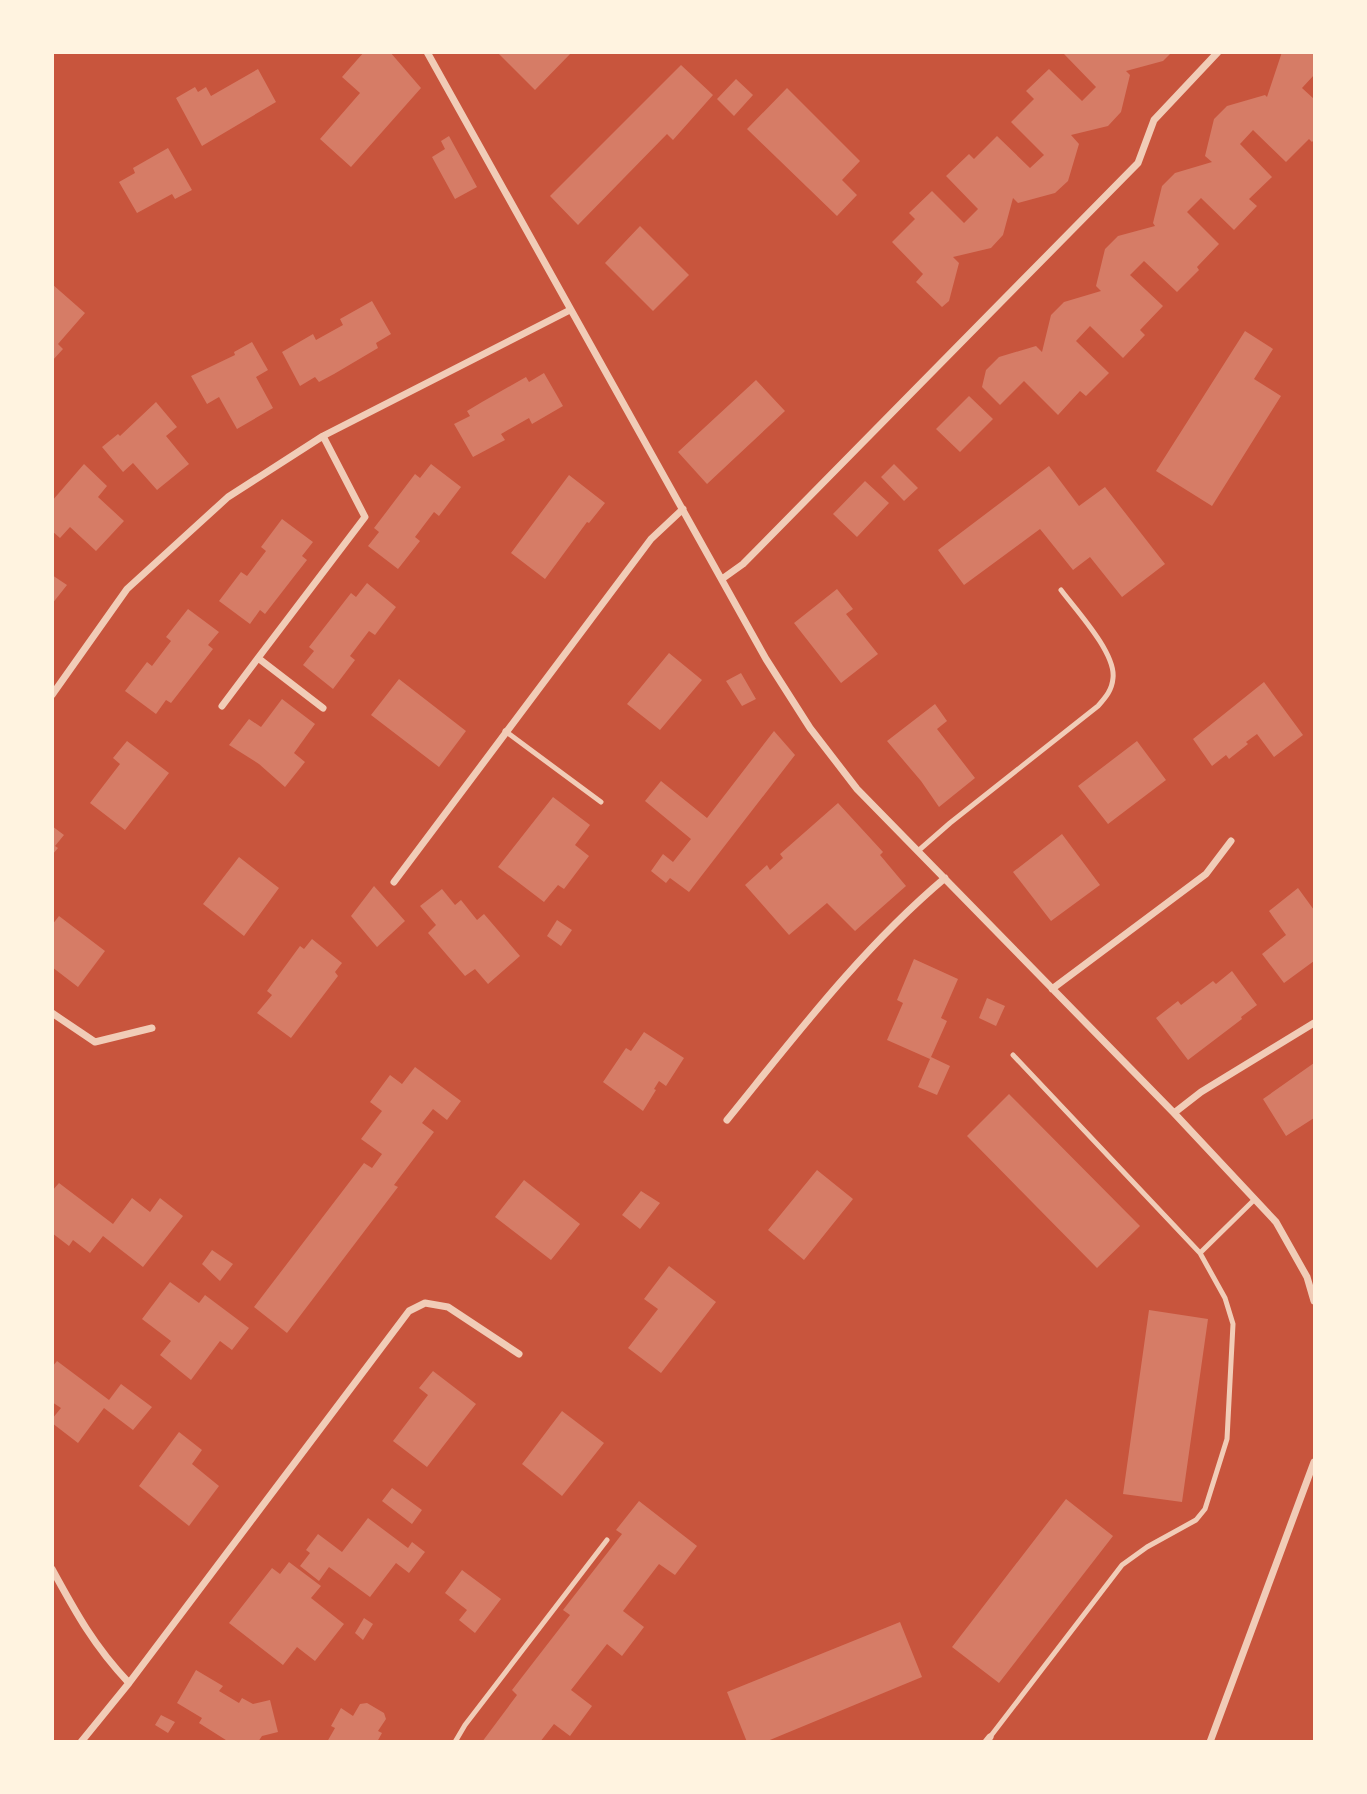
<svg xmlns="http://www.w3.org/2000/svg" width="1367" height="1794" font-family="Arial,sans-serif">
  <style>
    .building { fill: #d67c66 }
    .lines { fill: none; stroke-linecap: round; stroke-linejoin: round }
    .service { stroke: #f1ccb7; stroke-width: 5 }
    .minor { stroke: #f1ccb7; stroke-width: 7 }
  </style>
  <rect width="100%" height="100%" fill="#c8553d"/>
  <path class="building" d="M364,52H390L421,88L351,167L320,139L360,93L342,77Z
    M497,52H572L535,90Z
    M1065,52H1172L1163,61L1126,71L1130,75L1121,112L1108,126L1071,135L1079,144L1068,181L1055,193L1018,203L1013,198L1003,235L991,248L953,257L959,263L949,301L942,307L916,282L923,274L892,242L915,219L909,213L932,191L964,223L978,209L946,176L969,154L974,159L997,136L1030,168L1044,155L1011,122L1034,99L1026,91L1049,69L1082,101L1096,87L1064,54Z
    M1282,52H1314V75L1302,88L1314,99V140L1312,142L1309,139L1286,162L1253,130L1240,144L1272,177L1249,199L1257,206L1234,230L1201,198L1187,212L1219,244L1197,267L1199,270L1177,292L1144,261L1130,275L1163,306L1140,330L1145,335L1123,358L1090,326L1076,341L1109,373L1086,396L1080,391L1058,415L1024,381L1000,405L982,387L986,370L999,357L1036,346L1042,352L1051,315L1064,302L1101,291L1096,286L1105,249L1118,236L1155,226L1153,223L1162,186L1175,173L1212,162L1205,156L1214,119L1227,106L1265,95L1267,97Z
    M681,65L713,95L673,140L667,134L578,225L550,196Z
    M258,69L276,102L202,146L176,98L195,87L198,92L206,87L211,96Z
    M736,79L753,95L734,116L717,99Z
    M787,88L860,161L842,180L857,195L837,216L747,129Z
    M449,136L477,187L455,199L432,157L445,149L441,141Z
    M168,148L192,190L175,199L172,194L137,213L119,182L135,173L133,168Z
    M640,226L689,275L653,311L605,263Z
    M52,284L85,313L58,344L63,349L52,361Z
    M372,301L391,334L376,343L378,348L334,374L319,382L315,377L300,386L282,352L313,334L316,340L343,325L340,319Z
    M1245,331L1273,349L1254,379L1281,396L1212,506L1156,471Z
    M252,342L268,370L256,377L273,408L237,429L219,397L207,404L191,376L235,355L234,352Z
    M544,373L563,406L532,424L529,418L501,434L505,440L473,457L454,424L470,416L467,411L482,402L526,377L529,382Z
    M756,380L785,411L707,484L678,452Z
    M969,396L993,419L960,452L936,429Z
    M156,402L177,427L166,436L189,464L157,490L133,463L123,472L102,447L118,434L120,436Z
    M84,464L107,486L98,497L124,521L96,551L70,527L60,538L52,531V501Z
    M431,464L461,487L439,516L434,512L415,537L420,541L398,569L368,546L379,532L374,528L384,515L415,474L420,478Z
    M894,464L918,488L904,501L881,477Z
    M1049,466L1079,506L1105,487L1165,564L1122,597L1090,557L1073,570L1040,529L964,585L938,550Z
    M569,475L605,503L589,523L587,522L545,579L511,553Z
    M865,481L889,503L857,537L833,514Z
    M282,519L313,542L302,556L307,560L296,574L265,614L260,610L250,624L219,601L241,572L247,576L266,551L261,547Z
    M52,575L67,585L52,604Z
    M367,583L396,607L375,635L369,631L350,656L355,660L333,689L303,665L314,651L309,647L351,593L356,597Z
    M837,589L853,609L846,614L878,654L841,683L794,623Z
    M188,609L219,632L208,645L213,649L171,703L166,700L156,714L125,691L147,662L152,666L171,641L166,637Z
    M669,653L702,680L660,730L627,704Z
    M741,673L756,699L742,706L726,681Z
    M399,679L466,731L439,767L371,715Z
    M1264,682L1303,735L1274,757L1257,734L1246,742L1248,744L1229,759L1226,755L1212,766L1193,739Z
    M282,699L315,724L294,753L305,762L285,787L259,764L229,745L249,719L261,727Z
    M935,704L947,721L937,729L975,778L939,807L921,781L887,741Z
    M774,731L795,755L689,892L670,878L666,883L651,871L663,854L673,862L691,839L645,801L661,781L707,818Z
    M127,741L169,773L125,830L90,803L120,764L113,758Z
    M1137,741L1166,780L1108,824L1078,786Z
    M553,797L590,825L575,845L589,856L564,889L558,885L544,902L498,867Z
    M838,803L883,852L880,855L906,886L855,931L827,903L789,935L745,885L767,865L770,870L783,858L780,854Z
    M52,826L64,835L55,846L58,848L52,855Z
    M1062,834L1100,885L1051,921L1013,872Z
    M239,857L279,888L244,936L203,904Z
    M374,886L405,921L377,947L351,916Z
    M1298,888L1314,910V961L1284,983L1262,954L1286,935L1269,911Z
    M442,889L455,905L461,900L477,920L484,914L520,956L488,984L475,969L465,976L428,933L436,925L420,906Z
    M59,916L105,951L78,987L52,967V925Z
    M557,920L572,930L561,946L547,936Z
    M312,939L342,963L335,972L338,976L291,1038L257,1013L272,995L267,991L300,946L304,949Z
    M914,959L958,979L941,1018L947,1021L931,1057L950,1066L937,1095L918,1087L930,1059L887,1040L903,1003L897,1000Z
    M1232,971L1257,1005L1241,1017L1242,1019L1188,1060L1156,1018L1178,1001L1181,1005L1213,981L1216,984Z
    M987,998L1005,1006L996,1026L979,1018Z
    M644,1032L684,1058L666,1086L659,1081L654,1089L656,1090L643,1111L603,1082L626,1048L631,1051Z
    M1314,1063V1118L1286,1136L1263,1099Z
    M415,1067L461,1101L447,1120L433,1109L422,1123L434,1132L394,1185L398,1187L287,1333L254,1307L364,1163L372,1168L382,1154L361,1139L382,1111L370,1102L390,1075L402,1084Z
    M1009,1094L1140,1226L1097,1268L967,1136Z
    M817,1170L853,1199L804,1260L768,1230Z
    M524,1180L580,1224L551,1260L495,1217Z
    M59,1183L113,1224L132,1198L150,1212L160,1198L183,1216L143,1267L103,1236L90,1253L73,1240L69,1246L52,1233V1191Z
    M641,1191L660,1203L640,1229L622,1215Z
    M212,1250L233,1264L220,1281L202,1264Z
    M669,1266L716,1302L661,1373L628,1348L658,1309L644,1299Z
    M170,1282L199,1303L205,1295L249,1328L232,1350L220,1341L191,1380L160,1355L171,1341L142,1319Z
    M1149,1310L1208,1319L1182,1502L1123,1494Z
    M57,1361L109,1400L121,1384L152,1407L133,1430L104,1408L78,1443L52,1423V1419L61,1408L52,1402V1367Z
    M433,1371L476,1404L427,1467L393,1441L428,1395L419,1388Z
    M562,1411L604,1443L562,1496L522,1464Z
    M179,1432L202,1450L192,1464L219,1486L189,1526L139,1486Z
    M392,1488L422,1510L412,1524L382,1501Z
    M1066,1499L1113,1536L999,1683L952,1647Z
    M639,1501L697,1546L675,1575L659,1564L623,1611L644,1627L622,1656L607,1644L571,1690L592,1706L570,1736L554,1724L540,1742H482L517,1695L512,1690L570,1615L563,1610L622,1534L616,1530Z
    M368,1518L408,1548L412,1542L425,1552L409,1573L396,1563L370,1597L329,1567L319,1581L300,1566L310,1553L306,1550L318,1534L342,1552Z
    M289,1562L321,1586L311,1598L344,1624L315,1661L297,1647L283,1665L229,1623L272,1568L280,1574Z
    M462,1570L501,1599L475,1633L459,1620L467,1610L445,1593Z
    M364,1618L373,1624L363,1640L355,1633Z
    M900,1622L922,1677L765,1742H747L727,1692Z
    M196,1670L223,1686L219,1691L239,1703L242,1698L253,1704L270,1700L278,1732L262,1736L258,1742H229L199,1723L202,1718L177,1703Z
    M367,1703L384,1713L386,1719L378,1731L382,1733L377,1742H327L335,1728L331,1726L341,1708L353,1716L360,1704Z
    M161,1715L175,1722L168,1733L155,1725Z"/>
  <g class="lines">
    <path class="service" d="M505,731L601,802
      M918,851L950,823L1098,706C1106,697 1112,690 1113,678C1116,653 1076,610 1061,590
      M1013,1055L1200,1253L1255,1199
      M990,1737L1122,1565L1147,1547L1196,1520L1205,1509L1227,1439L1233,1324L1225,1298L1200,1253
      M455,1742L465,1725L607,1540"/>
    <path class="minor" d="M427,52L766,659L810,728L857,789L1174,1113L1276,1222L1307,1277L1314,1301
      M722,579L743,564L1138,163L1154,120L1218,52
      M52,695L127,589L228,497L323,436L570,310
      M222,706L258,658
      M323,708L258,658L365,517L323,436
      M394,882L651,539L683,509
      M1052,989L1206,874L1231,841
      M52,1013L95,1042L152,1028
      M1174,1113L1201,1092L1314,1023
      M727,1120C796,1035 861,949 945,878
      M52,1569C76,1613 94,1646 129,1683
      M81,1742L129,1683L409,1311L425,1303L448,1307L519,1354
      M986,1742L990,1737
      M1210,1742L1314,1462"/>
  </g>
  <rect width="1367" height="1794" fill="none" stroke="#fff3e0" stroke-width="108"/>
</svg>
